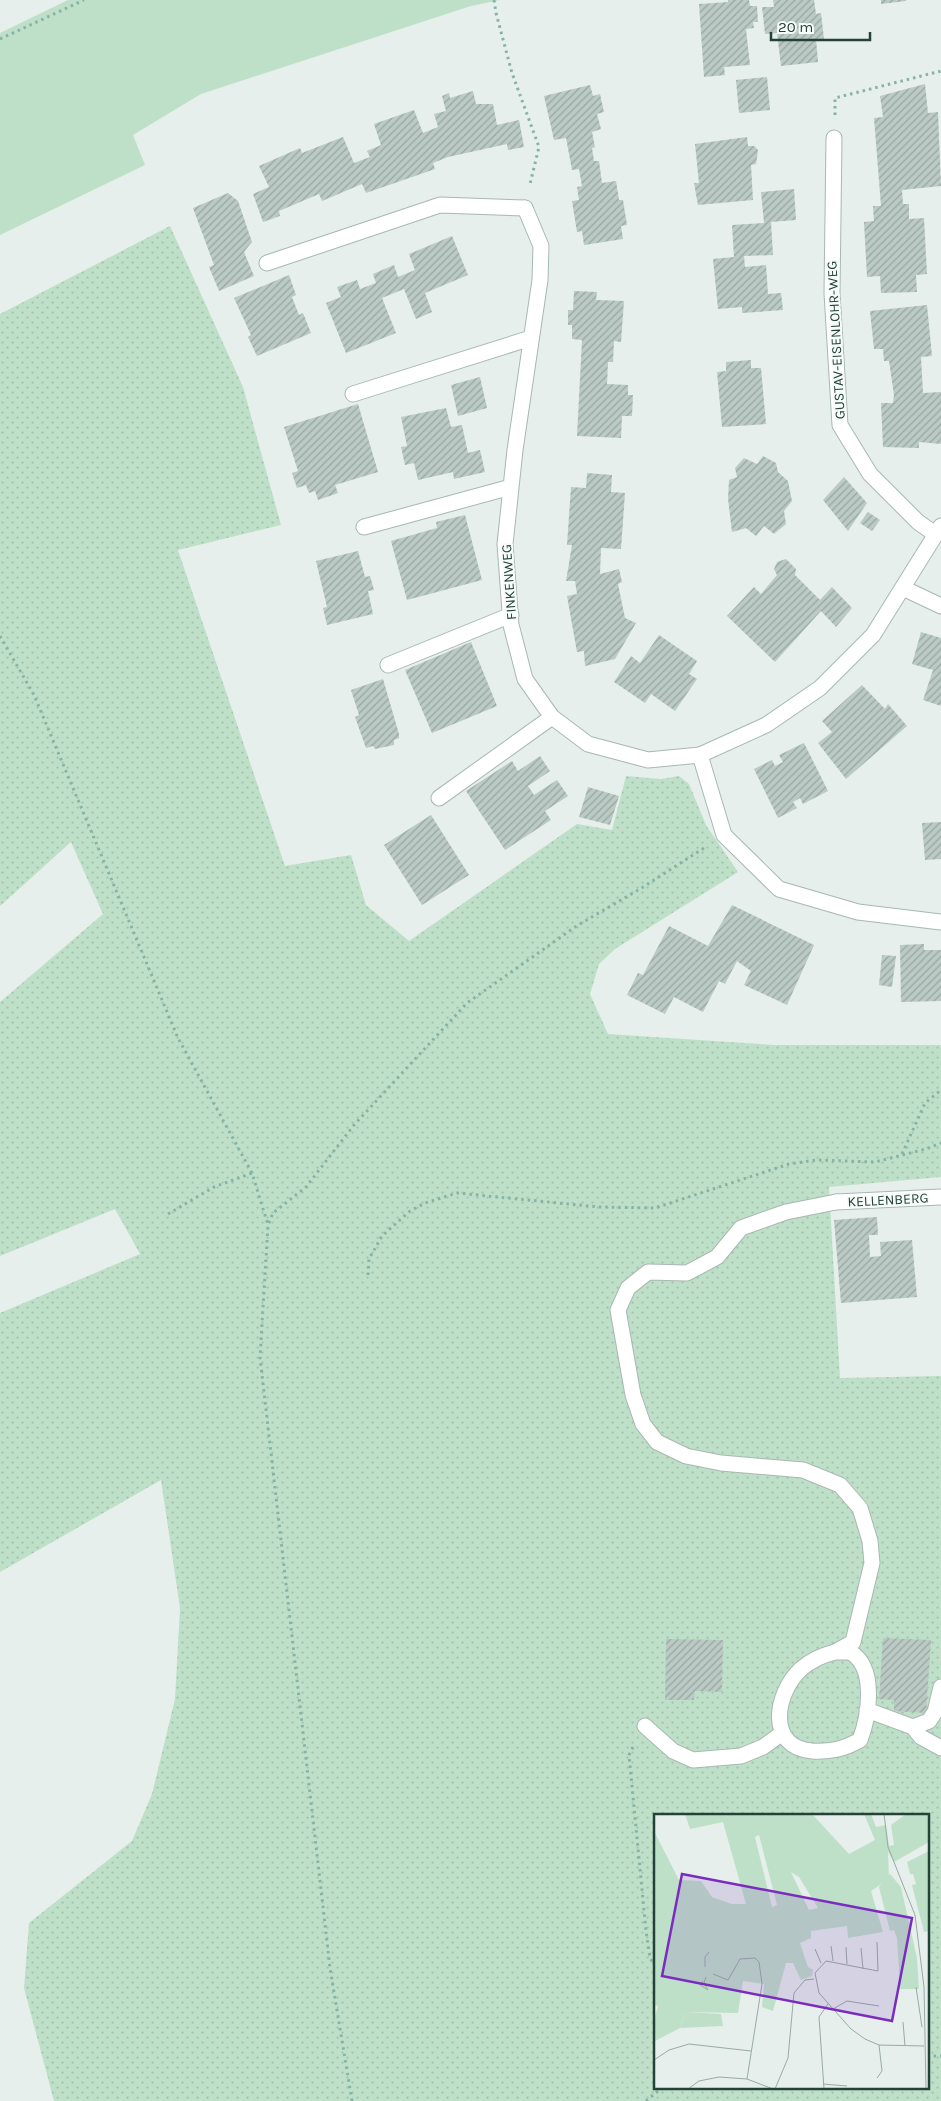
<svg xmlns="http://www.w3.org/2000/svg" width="941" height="2101" font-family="Karla,sans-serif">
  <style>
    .grass { fill: url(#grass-dots); fill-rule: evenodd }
    .garden { fill: #bfe0c8 }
    .building { fill: url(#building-hatch) }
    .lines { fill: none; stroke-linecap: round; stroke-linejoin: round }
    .lane-casing { stroke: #a8b8b2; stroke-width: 17 }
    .street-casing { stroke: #a8b8b2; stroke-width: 17 }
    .path { stroke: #86b3a5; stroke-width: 3; stroke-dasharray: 2.5 4; stroke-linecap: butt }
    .lane { stroke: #fff; stroke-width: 15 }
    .street { stroke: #fff; stroke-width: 15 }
    .labels { text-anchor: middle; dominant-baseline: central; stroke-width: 4; stroke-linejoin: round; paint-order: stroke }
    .street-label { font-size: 14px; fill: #24423a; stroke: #f7fbf9 }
    .inset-road { fill: none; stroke: #98aaa4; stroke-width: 1 }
    .view { fill: #7b2cbf; fill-opacity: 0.15; stroke: #7b2cbf; stroke-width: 2.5 }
    .inset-edge { fill: none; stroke: #24423a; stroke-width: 2.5 }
  </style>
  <defs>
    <pattern id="grass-dots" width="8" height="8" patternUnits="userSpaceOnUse" patternTransform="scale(1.25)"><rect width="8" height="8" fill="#bfe0c8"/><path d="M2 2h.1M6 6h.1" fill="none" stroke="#a4c1ad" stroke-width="1.8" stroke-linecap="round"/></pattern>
    <pattern id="building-hatch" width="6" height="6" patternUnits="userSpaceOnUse" patternTransform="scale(1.25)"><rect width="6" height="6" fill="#bbcac4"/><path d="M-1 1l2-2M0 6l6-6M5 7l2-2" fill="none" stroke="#98a6a0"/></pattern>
  </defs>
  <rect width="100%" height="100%" fill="#e6efeb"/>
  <path class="grass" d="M170,226L243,387L281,525L178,550L285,866L351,855L366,905L409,941L577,824L612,830L626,776L661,779L679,776L689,784L706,825L738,872L615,949L599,964L590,994L608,1034L774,1045H941V1177L829,1187L840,1378L941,1376V2101H54L24,1988L29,1923L132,1841L152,1794L175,1699L180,1608L161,1480L0,1572V1313L140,1254L115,1209L0,1256V1002L103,914L71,842L0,906V314ZM655,1815H927V2087H655Z"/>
  <path class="garden" d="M68,0H500L471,6L201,94L133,135L145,165L0,235V33Z"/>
  <path class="building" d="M728,0H749L750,6H757L758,22H753L754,28L746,29L750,65L724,67L725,75L704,77L699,4L728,2Z
    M773,0H814L816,14L821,13L824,39H816L818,62L781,66L777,33L765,34L762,7H774Z
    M881,0H906V1L881,4Z
    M767,77L770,110L739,113L736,80Z
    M925,84L928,113L938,112L941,186L902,190L903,204H909V219L924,218L927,274L916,275L917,292L881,293L880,276L867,277L864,222L874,221L873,206H881L874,118L883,117L880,96Z
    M590,85L593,96L600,94L604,112L597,114L601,129L592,132L595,147L592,148L594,161H599L602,183L616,181L619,200H623L627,225L621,226L623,239L584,245L582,231L577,232L572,201L579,200L577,187L582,186L579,169L572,170L566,138L554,140L544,96Z
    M473,91L476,104H493L497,125L519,120L524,147L508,150L507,144L448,157L433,163L435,169L366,193L362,184L322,201L319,194L279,211L280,216L263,222L253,194L269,187L259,166L300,148L302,153L343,137L354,163L370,157L367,151L381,145L374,124L414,110L423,133L438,127L434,114L446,111L442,96L449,93L450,98Z
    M747,137L748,146H754L758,150L756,164L751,165L753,200L698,205L694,183H699L695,144Z
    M794,189L796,220L771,222L773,255L744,256L745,267L766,265L768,294L781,293L783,310L742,313V307L718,309L713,259L734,257L732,225L764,223L761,192Z
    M228,193L238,201L252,242L244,252L254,276L219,291L209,267L214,265L193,208Z
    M452,236L468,275L425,293L432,312L416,319L404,289L382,298L396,333L346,353L326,303L341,297L337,287L357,280L360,289L376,283L373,274L394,265L398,277L415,270L409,254Z
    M289,275L296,295L292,297L299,315L303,313L311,333L257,356L248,337L251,335L234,298Z
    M574,291L597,292L596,300L624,301L621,342L614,341L613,362H608L607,384L628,385V395H633L632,416H622L621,438L577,436L582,340L572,339V325H568V310H573Z
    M927,305L932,356L921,357L923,393L941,392V444L919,442V448L883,447L881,403H893L894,395L889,361H884L883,349H874L870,311Z
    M751,360V368H761L766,424L722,427L717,372L726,371V362Z
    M480,377L487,408L458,416L451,385Z
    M358,404L378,472L335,485L338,493L318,500L315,491L309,493L306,485L297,488L292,473L298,471L284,427Z
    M446,408L451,427L462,425L468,453L480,450L485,472L454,479L453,472L418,480L414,463L405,465L401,447L407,446L401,417Z
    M763,456L776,463L778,472L788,481L792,501L784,511L786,524L774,534L764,526L756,536L746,528L732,532L728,499L729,480L737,477L735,468L744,458L757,464Z
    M587,473L612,475L611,492L625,493L621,549L601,548L600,574L619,569L622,582L618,584L625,618L636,623L615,659L585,666L584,651L577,652L567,596L577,594L575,581H566L572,545H567L571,487L586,488Z
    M844,477L867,503L848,531L823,500Z
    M868,512L880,520L872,531L860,523Z
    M465,515L482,580L407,600L391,541L437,528L436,522Z
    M358,551L365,577L370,576L374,590L368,591L373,614L327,625L323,608L327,607L316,561Z
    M786,559L796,569L795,575L820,600L832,587L852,608L836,627L821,611L775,662L727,616L754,587L761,594L777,575L774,569L777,562Z
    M921,632L941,638V706L923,700L933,670L912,664Z
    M659,635L697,661L689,674L697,679L675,711L651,694L645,703L614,682L631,656L640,663Z
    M471,642L497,706L432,733L405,670Z
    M383,679L399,734V738L394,740V745L375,749L373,746L366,748L355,717L359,715L351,690Z
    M862,685L885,709L888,704L907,726L846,779L818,743L832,732L822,721Z
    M804,743L828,791L803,804L800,798L793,802L797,808L778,818L754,769L772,760L775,766L783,762L779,755Z
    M540,756L550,771L528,786L534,795L557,780L568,796L545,811L551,820L505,850L466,791L512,761L518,771Z
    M588,787L619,796L610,825L579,817Z
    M431,815L469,875L422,905L384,845Z
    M941,822V859L925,860L922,823Z
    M732,905L814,945L787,1005L744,985L751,971L737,961L725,984L719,981L703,1012L674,997L665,1014L627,995L638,973L643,975L669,926L708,946Z
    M924,944V950H941V1001L901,1002L900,945Z
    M882,955L896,956L892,987L879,985Z
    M877,1217L878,1235H869L870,1257L881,1256L880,1242L912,1240L917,1297L841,1303L834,1220Z
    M883,1638L931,1640L926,1713L894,1711V1700L879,1699Z
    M666,1639L723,1640L722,1692L695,1691L694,1700H665Z"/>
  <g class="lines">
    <defs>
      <path id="lane" d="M525,208L541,246L540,280L515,450L505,544L511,625L525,679L552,717L588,744L648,760L700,755
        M353,394L531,338
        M364,527L511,487
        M388,665L511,615
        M439,798L552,717
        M835,1652L853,1642L872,1563L870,1541L860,1508L840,1485L803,1470L721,1463L686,1456L657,1442L643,1424L633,1395L618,1310L628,1288L648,1272L687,1273L717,1257L741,1228L786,1212L836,1202
        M835,1652H850C877,1667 869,1716 860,1740C844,1749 831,1752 812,1751C766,1747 775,1693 801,1669C811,1660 823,1655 835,1652Z
        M867,1710L913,1727L929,1721L935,1712L941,1687
        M645,1726L673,1751L693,1760L741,1756L763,1747L781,1734
        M913,1727L921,1737L941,1748"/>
      <path id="street" d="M834,138L832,293L840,425L870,474L918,522L935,534
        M267,263L440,205L525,208
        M941,526L873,635L820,688L766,725L700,755L724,835L779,889L858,912L941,922
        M903,588L941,606
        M836,1202L941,1197"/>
    </defs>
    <use href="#lane" class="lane-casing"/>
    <use href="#street" class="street-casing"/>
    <path class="path" d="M494,0L496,13L512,73L539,147L530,184
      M0,39L84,0
      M835,115V98L941,71
      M0,636L34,695L178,1038L252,1173L268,1225
      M902,1154L925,1103L941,1090
      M168,1214L214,1187L252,1173
      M368,1275L369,1259L382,1236L410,1211L425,1203L457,1193L599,1207L655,1208L789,1164L816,1160L875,1162L926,1149L941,1143
      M633,1747L629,1755L646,1931L650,1958L655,1966
      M927,2056H941
      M352,2101L330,1968L260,1357L268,1225L273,1213L306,1187L354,1125L467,1003L578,925L640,889L704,848
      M646,2101L663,2087"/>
    <use href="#lane" class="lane"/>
    <use href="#street" class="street"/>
  </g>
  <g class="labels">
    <g class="street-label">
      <text transform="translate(836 340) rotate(-93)">GUSTAV-EISENLOHR-WEG</text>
      <text transform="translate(509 582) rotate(-94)">FINKENWEG</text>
      <text transform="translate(888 1200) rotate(-3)">KELLENBERG</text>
    </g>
  </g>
  <g transform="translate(654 1814)">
    <rect width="275" height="275" fill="#e6efeb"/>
    <path d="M31,0H158L195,40L221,26L210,0H217L222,13L232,11L235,32L240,31L237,11L252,0H275V28L240,48L234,38L235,65L217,77L229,118L194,124L193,112L157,117V124L146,129L154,153L159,156L158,162L147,166L139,149H132L119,197L108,193L110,170L89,167L84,199L32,198L26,214L1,227L0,206L4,192L0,191V17L25,66L47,67L58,83L78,90H92L69,8L36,15ZM105,21L123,91L118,93L101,23ZM137,58L145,63L164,94L155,96ZM275,37V117L270,118L258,71L262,70L259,60H256L253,48Z" fill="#bfe0c8" fill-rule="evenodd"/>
    <path d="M236,60L247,73L263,144L265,175H246L243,124L240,116L236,117L225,73ZM32,198L67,200L69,212L26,214Z" fill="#bfe0c8"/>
    <path class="inset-road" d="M230,0L234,33L261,101L270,173L272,275M223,128L224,157L172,147L161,159L165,179L197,215L211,225L225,231L270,232M177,132L179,147M192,133L193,150M207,134L209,155M161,135L167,149M51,153V143L55,138M59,160L74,166L86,145L101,144L105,148L108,170L93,265M49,167L46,171L54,176L50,169L52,163M262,173L268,213M179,195L193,187L225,192M249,208L251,232M0,246L15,236L35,230L97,237M223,264L228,257L225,231M169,270L193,272M34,275L45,267L65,263L93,265L119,275M121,275L134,244L140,179L151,166L160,165M170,275L165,203L174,190"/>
    <path class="view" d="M28,60L258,104L238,207L8,162Z"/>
    <rect width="275" height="275" class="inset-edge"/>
  </g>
  <path d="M771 32v8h99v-8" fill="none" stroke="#24423a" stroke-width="2.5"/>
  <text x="778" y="32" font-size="15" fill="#24423a" stroke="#f7fbf9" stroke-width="4" paint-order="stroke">20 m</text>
</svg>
